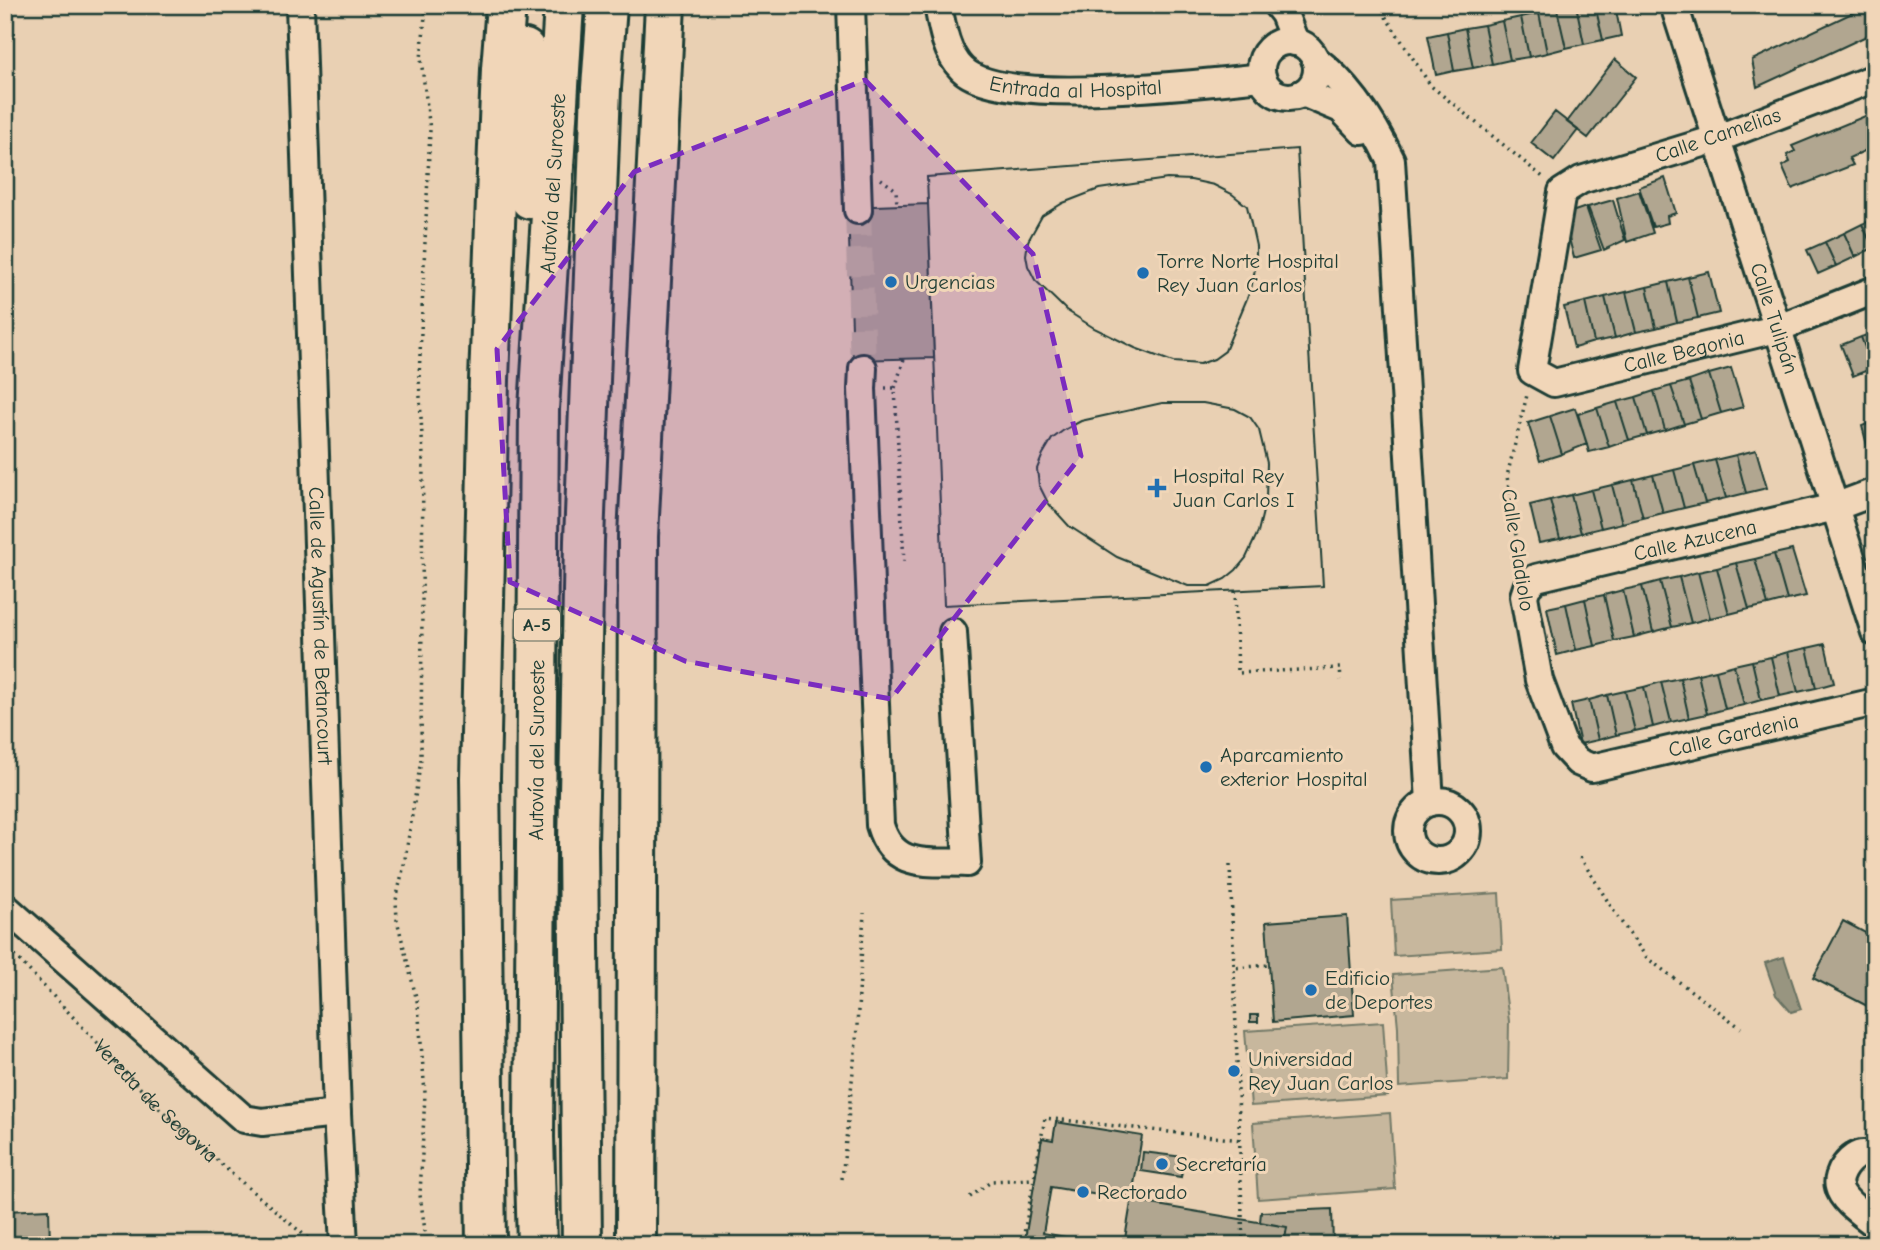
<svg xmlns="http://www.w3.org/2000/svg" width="1880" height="1250" font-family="'Comic Neue',sans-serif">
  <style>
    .green { fill: #c7b79d; stroke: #737a68; stroke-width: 2 }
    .water { fill: #989580; stroke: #687262; stroke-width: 2 }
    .building { fill: #b1a690; stroke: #1f3d34; stroke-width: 2; fill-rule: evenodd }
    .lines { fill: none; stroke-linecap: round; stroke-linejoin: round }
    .minor-tunnel { stroke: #c1b39a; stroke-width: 26; stroke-dasharray: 26 13; stroke-linecap: butt }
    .minor-casing { stroke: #1f3d34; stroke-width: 32 }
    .highway-casing { stroke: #1f3d34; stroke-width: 44 }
    .path { stroke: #1f3d34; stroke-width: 3.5; stroke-dasharray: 2 5; stroke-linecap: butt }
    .minor { stroke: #f1d6b8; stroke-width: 26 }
    .highway { stroke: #f1d6b8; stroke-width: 38 }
    .marked { fill: #7b2cbf; fill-opacity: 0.2; stroke: #7b2cbf; stroke-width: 5; stroke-dasharray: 14 9; stroke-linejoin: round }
    .poi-dot { fill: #1f6fb2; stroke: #f1d6b8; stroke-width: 2.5 }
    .labels { text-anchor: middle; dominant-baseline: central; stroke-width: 6; stroke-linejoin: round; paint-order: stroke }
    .shield { fill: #f1d6b8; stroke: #5e6b5c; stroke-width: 2 }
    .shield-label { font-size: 19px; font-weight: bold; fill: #1f3d34 }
    .street-label { font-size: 21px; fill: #1f3d34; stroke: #f1d6b8 }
    .poi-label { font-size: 21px; fill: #1f3d34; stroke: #f1d6b8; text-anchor: start }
  </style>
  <rect width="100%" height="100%" fill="#e9d0b3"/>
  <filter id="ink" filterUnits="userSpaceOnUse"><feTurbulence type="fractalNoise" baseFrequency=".0143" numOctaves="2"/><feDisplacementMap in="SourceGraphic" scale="14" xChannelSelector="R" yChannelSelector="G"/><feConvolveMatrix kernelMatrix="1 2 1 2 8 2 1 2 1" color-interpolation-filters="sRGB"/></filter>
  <g filter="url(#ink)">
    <path class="green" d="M1499,893L1502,949L1394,956L1391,900Z
      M1502,967L1509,1021L1508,1079L1399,1087L1398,1027L1393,975Z
      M1383,1022L1388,1096L1251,1106L1245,1031Z
      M1390,1113L1395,1189L1258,1199L1253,1123Z"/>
    <path class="water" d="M1784,957L1801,1009L1791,1012L1776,995L1765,963Z"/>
    <path class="building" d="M1576,5H1595L1603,40L1584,44Z
      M1576,5L1584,44L1566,48L1557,9Z
      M1595,5H1615L1621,36L1603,40Z
      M1869,5H1875V32L1757,87L1752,60Z
      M1557,9L1566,48L1547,53L1539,13Z
      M1539,13L1547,53L1529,57L1521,17Z
      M1521,17L1529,57L1510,60L1502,21Z
      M1502,21L1510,60L1492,64L1484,25Z
      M1484,25L1492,64L1473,68L1465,28Z
      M1465,28L1473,68L1454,71L1447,32Z
      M1447,32L1454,71L1436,75L1428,36Z
      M1615,59L1636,77L1588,138L1567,122Z
      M1555,112L1578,130L1554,161L1531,143Z
      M1875,112V146L1849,158L1853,165L1792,189L1782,166L1790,162L1787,155L1795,151L1792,146Z
      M1297,149L1323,586L944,605L927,177ZM1167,179L1191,180L1214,185L1232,194L1247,206L1256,246V264L1251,289L1225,351L1214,359L1200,364L1173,362L1135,348L1094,328L1066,310L1035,280L1028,266L1026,255L1028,241L1042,216L1063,203L1099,189ZM1162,403H1203L1235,409L1250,417L1259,430L1267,463L1266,499L1258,532L1246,558L1236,570L1225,579L1210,586H1188L1117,557L1069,526L1048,503L1039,485L1037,469L1043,454L1052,439L1064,430L1081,421Z
      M1297,149L1323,586L944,605L927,177Z
      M1665,178L1676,213L1667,216L1668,223L1653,227L1639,187Z
      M1167,179L1191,180L1214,185L1232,194L1247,206L1256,246V264L1251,289L1225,351L1214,359L1200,364L1173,362L1135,348L1094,328L1066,310L1035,280L1028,266L1026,255L1028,241L1042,216L1063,203L1099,189Z
      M1639,191L1653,233L1627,242L1617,198Z
      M1613,200L1625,240L1604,250L1588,207Z
      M928,204L934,358L853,360L848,207Z
      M1586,207L1601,250L1574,258L1563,215Z
      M1875,219V248H1873L1862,224Z
      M1862,224L1873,248L1855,257L1844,233Z
      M1844,233L1855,257L1836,266L1825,242Z
      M1825,242L1836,266L1818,274L1807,250Z
      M1709,272L1719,313L1698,318L1688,277Z
      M1688,277L1698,318L1677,322L1668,282Z
      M1668,282L1677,322L1656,328L1647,287Z
      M1647,287L1656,328L1636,332L1626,292Z
      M1626,292L1636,332L1615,338L1605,297Z
      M1605,297L1615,338L1594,342L1585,302Z
      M1585,302L1594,342L1574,348L1564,307Z
      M1875,332V367L1873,368L1861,337Z
      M1861,337L1873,368L1853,376L1841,345Z
      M1731,368L1743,407L1721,413L1709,374Z
      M1709,374L1721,413L1701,419L1689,381Z
      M1689,381L1701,419L1684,424L1671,386Z
      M1671,386L1684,424L1665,430L1654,391Z
      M1654,391L1665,430L1647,435L1636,397Z
      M1636,397L1647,435L1629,440L1617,402Z
      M1617,402L1629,440L1609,447L1597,408Z
      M1162,403H1203L1235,409L1250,417L1259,430L1267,463L1266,499L1258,532L1246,558L1236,570L1225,579L1210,586H1188L1117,557L1069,526L1048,503L1039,485L1037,469L1043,454L1052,439L1064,430L1081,421Z
      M1575,408L1587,444L1562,454L1550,416Z
      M1597,408L1609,447L1589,452L1578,414Z
      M1550,416L1562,454L1540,461L1528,423Z
      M1875,421V463L1872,464L1862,426Z
      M1756,450L1767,488L1746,493L1736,455Z
      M1736,455L1746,493L1726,498L1715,460Z
      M1715,460L1726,498L1705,503L1694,465Z
      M1694,465L1705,503L1684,508L1674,470Z
      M1674,470L1684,508L1663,513L1653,475Z
      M1653,475L1663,513L1643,518L1633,480Z
      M1633,480L1643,518L1622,523L1612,485Z
      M1612,485L1622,523L1601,528L1591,490Z
      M1591,490L1601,528L1581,533L1571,495Z
      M1571,495L1581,533L1560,539L1550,500Z
      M1550,500L1560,539L1539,543L1530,505Z
      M1792,550L1806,596L1787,600L1774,554Z
      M1774,554L1787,600L1768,605L1755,559Z
      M1755,559L1768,605L1749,609L1736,563Z
      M1736,563L1749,609L1729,614L1717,568Z
      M1717,568L1729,614L1710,618L1698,572Z
      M1698,572L1710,618L1691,623L1679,577Z
      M1679,577L1691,623L1672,627L1660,581Z
      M1660,581L1672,627L1653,632L1642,586Z
      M1642,586L1653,632L1634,637L1623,590Z
      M1623,590L1634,637L1614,641L1604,595Z
      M1604,595L1614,641L1595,646L1585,599Z
      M1585,599L1595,646L1576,650L1566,604Z
      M1566,604L1576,650L1557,655L1547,608Z
      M1825,644L1834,683L1816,688L1807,648Z
      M1807,648L1816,688L1798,692L1788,652Z
      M1788,652L1798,692L1780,696L1771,657Z
      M1771,657L1780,696L1761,700L1752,661Z
      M1752,661L1761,700L1744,705L1734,665Z
      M1734,665L1744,705L1725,709L1716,670Z
      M1716,670L1725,709L1707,714L1698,674Z
      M1698,674L1707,714L1689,718L1680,678Z
      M1680,678L1689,718L1671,722L1661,682Z
      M1661,682L1671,722L1653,727L1644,687Z
      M1644,687L1653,727L1635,731L1625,691Z
      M1625,691L1635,731L1616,735L1607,695Z
      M1607,695L1616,735L1598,740L1589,700Z
      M1589,700L1598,740L1580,744L1571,704Z
      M1347,916L1354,1015L1273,1022L1266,922Z
      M1843,921L1875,938V1010L1813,978Z
      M1250,1015H1258V1022H1250Z
      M1056,1122L1142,1136L1124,1245H1024L1042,1138L1053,1140Z
      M1143,1152L1184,1157L1181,1177L1141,1171Z
      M1051,1187L1287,1227L1284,1245H1111L1043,1233Z
      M49,1209L50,1245H5V1211Z
      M1332,1209L1333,1245H1284L1287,1227L1260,1222L1261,1212Z"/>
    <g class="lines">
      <path class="minor-tunnel" d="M858,210L863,368"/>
      <defs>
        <g id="minor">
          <path id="s2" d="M300,5L337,1114L344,1245"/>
          <path d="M851,5L858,210"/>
          <path id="s3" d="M938,5C942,27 946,53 962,69C1001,108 1206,83 1262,77"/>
          <path d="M1277,5L1284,14L1295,42"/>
          <path id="s4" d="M1674,5L1875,632"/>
          <circle cx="1289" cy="69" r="28"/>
          <path d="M1315,59C1349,85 1373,122 1391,160L1430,802"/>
          <path id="s5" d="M1875,78L1716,139L1581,180L1562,192L1532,371L1554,383L1776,329L1875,290"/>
          <path d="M1303,93L1341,109L1362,131"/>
          <path d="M863,368L862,389L880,825C893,870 929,861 967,863L953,632"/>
          <path id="s6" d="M1875,492L1835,507L1536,578L1527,587L1524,596L1539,680L1564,747L1578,762L1592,768L1875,702"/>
          <circle cx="1438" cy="831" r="30"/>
          <path d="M5,907L244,1119L262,1122L337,1114"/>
          <path d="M1875,1158C1871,1156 1868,1154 1864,1154C1851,1153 1835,1175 1839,1187C1842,1201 1864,1215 1875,1224"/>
        </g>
        <g id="highway">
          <path d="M525,49L530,199"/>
          <path d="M486,1245L480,778L489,380L501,69L506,5"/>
          <path id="s7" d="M537,1245L534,1137L539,409L564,5"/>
          <path d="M582,1245L578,845L584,541L601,88L607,5"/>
          <path d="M636,1245L638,536L665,5"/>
        </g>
      </defs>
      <use href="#minor" class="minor-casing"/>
      <use href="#highway" class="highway-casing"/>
      <g class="path">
        <path d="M426,5L421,59L430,130L419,377L423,456L421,760L404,865L396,900L397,920L418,1005L425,1093L420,1195L427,1245"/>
        <path d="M1378,5L1431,86L1544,178"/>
        <path d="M881,179L896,190L897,205"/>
        <path d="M885,388H895L904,563"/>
        <path d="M895,388L904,359"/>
        <path d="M1520,563L1507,476L1527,395"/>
        <path d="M1235,591L1238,673L1340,668L1341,680"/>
        <path d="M1580,857L1617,916L1647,958L1741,1028"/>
        <path d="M1230,865L1234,968"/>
        <path id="s1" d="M5,945L158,1107L232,1174L316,1245"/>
        <path d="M842,1179L856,1042L864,913"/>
        <path d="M970,1197L992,1181L1033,1179"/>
        <path d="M1022,1245L1045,1118L1241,1140"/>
        <path d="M1243,1245L1234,968L1269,965"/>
      </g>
      <use href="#minor" class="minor"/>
      <use href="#highway" class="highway"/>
    </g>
  </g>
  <path class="marked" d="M865,80L1033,254L1081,456L891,699L685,661L510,582L497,349L634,172Z"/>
  <g class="poi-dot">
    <circle cx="1143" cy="273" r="7"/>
    <circle cx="891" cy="282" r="7"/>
    <path d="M1153.5 477.5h7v7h7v7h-7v7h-7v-7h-7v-7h7z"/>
    <circle cx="1206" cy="767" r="7"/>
    <circle cx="1311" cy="990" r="7"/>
    <circle cx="1234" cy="1071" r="7"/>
    <circle cx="1162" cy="1164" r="7"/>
    <circle cx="1083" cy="1192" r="7"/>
  </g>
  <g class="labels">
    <rect class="shield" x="514" y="609.5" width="46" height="31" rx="5"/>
    <g class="shield-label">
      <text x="537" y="625">A-5</text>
    </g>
    <g class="street-label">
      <text stroke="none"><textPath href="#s3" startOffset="187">Entrada al Hospital</textPath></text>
      <text transform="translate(1718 135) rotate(-19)">Calle Camelias</text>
      <text stroke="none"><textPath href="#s7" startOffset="1062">Autovía del Suroeste</textPath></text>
      <text stroke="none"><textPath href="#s4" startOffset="329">Calle Tulipán</textPath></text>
      <text stroke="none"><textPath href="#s5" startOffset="674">Calle Begonia</textPath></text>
      <text transform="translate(1695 540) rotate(-13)">Calle Azucena</text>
      <text transform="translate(1518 550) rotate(81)">Calle Gladiolo</text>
      <text stroke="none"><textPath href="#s2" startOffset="621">Calle de Agustín de Betancourt</textPath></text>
      <text stroke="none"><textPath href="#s6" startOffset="710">Calle Gardenia</textPath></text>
      <text stroke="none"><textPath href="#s7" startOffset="495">Autovía del Suroeste</textPath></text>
      <text stroke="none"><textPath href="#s1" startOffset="217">Vereda de Segovia</textPath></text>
    </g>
    <g class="poi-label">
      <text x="1157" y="261">Torre Norte Hospital<tspan x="1157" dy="24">Rey Juan Carlos</tspan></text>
      <text x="905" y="282">Urgencias</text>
      <text x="1173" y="476">Hospital Rey<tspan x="1173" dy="24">Juan Carlos I</tspan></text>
      <text x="1220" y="755">Aparcamiento<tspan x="1220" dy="24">exterior Hospital</tspan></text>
      <text x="1325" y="978">Edificio<tspan x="1325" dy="24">de Deportes</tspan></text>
      <text x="1248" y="1059">Universidad<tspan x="1248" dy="24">Rey Juan Carlos</tspan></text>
      <text x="1176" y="1164">Secretaría</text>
      <text x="1097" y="1192">Rectorado</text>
    </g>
  </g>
  <rect width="1880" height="1250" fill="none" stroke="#f1d6b8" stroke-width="28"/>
  <rect x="14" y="14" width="1852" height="1222" fill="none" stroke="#1f3d34" stroke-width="2.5" filter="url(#ink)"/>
</svg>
